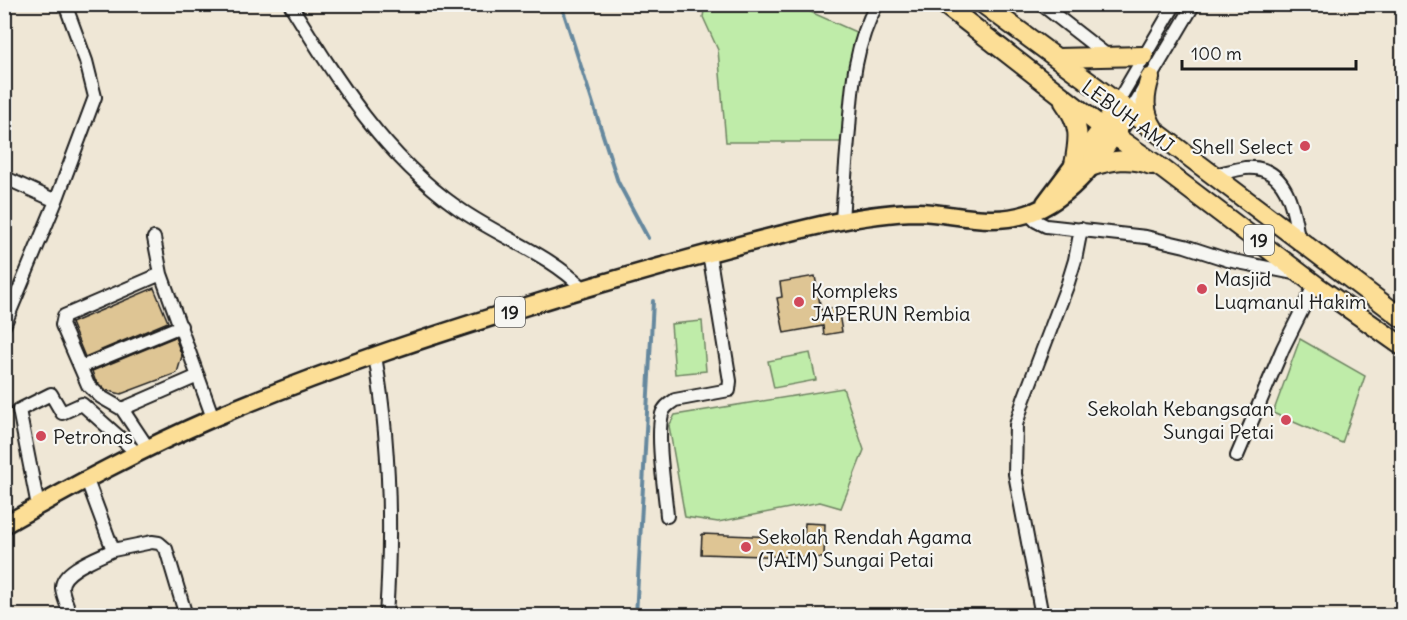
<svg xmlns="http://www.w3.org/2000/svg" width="1407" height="620" font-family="Delius,sans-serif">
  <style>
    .green { fill: #bfeca9; stroke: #6e8462; stroke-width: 1.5 }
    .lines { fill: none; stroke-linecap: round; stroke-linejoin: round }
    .stream { stroke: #65889e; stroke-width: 4 }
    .building { fill: #dec594; stroke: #1c1c1c; stroke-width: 1.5 }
    .minor-casing { stroke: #1c1c1c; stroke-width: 16 }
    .major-casing { stroke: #1c1c1c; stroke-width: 21 }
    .highway-casing { stroke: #1c1c1c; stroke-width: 22 }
    .minor { stroke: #f6f6f2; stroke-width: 12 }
    .major { stroke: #fcde96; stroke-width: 16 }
    .highway { stroke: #fcde96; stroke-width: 18 }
    .poi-dot { fill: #d1495b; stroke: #f6f6f2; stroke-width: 2 }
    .labels { text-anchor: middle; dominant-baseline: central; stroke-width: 4.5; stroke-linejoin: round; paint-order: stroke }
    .shield { fill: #f6f6f2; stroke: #5d5d5c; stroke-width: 1.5 }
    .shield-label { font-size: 18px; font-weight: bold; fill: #1c1c1c }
    .street-label { font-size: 20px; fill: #1c1c1c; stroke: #f6f6f2 }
    .poi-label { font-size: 20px; fill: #1c1c1c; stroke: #f6f6f2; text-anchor: start }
  </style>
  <rect width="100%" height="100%" fill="#efe7d6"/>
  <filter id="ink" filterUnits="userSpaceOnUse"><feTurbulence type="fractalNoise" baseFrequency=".0167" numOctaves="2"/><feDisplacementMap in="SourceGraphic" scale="12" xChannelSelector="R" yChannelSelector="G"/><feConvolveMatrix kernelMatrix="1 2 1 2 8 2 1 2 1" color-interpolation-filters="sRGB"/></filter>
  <g filter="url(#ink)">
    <path class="green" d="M705,5H795L858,33L848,86L843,142H726L718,50L703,17Z
      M702,321L706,371L675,374L671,324Z
      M1300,339L1365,376L1342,443L1273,413Z
      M810,353L816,380L774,388L768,361Z
      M843,388L864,450L841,508L820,502L718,522L685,517L669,426L675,415Z"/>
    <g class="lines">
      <path class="stream" d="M561,4L618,182L648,238
        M636,616L653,301"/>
    </g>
    <path class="building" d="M815,276L821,310L838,307L842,332L824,335L823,326L784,333L777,298L782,297L780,282Z
      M154,288L168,322L85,357L71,323Z
      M175,337L182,356L177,373L121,394L105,390L95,380L92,371Z
      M805,523L825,524L824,558L701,554L702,534L804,538Z"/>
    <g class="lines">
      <defs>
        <path id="minor" d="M290,4C337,80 383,155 458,208C499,237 548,253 584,289
          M1041,4L1109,57
          M1117,103L1175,4
          M1130,112L1194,4
          M1213,175C1223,173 1234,170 1245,168C1287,164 1294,209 1298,239
          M4,176L10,180L56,201
          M1029,214L1036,221L1046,226L1146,237L1185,246L1228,260L1299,274
          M842,221C844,190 846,160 849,129C852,85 855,44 877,4
          M154,238L161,274L213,418
          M4,326L56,201L95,97L86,61L65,4
          M375,356C390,442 392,529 386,616
          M81,367L181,326
          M122,409L198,376
          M148,448L122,409L101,397L88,385L62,325L64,316L161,274
          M1237,456L1283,348L1315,284
          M87,480L113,550L152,542L159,543L166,549L186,616
          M38,506L19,410L51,394L62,413L82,404L137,453
          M667,516C665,491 656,437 662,414C664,407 669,404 675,400L729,390L730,381L709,253
          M71,616C68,607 63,597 62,588C61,570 99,557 113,550
          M1042,616L1015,474L1016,425L1024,399L1067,286L1075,260L1081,229"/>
        <path id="major" d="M1045,203L1102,127L1117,103
          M4,525C73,486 141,449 213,418C327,369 445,331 563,295C650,269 737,244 825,224C855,218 887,212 917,212C955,213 989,226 1027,214C1074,199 1105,151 1130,112"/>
        <path id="highway" d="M944,4L1102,127L1164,170L1317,286L1402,346
          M983,4L1130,112L1402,318
          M1057,58L1144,56
          M1150,78C1144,97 1143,112 1154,129
          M1064,102C1081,125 1079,138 1074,165
          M1090,167C1111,160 1130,157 1151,165"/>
      </defs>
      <use href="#minor" class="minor-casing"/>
      <use href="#major" class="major-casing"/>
      <use href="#highway" class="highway-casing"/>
      <use href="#minor" class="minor"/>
      <use href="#major" class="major"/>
      <use href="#highway" class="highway"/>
    </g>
  </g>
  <g class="poi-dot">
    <circle cx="1305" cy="146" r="6"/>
    <circle cx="1202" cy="289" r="6"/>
    <circle cx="799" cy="302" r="6"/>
    <circle cx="1286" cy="420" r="6"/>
    <circle cx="41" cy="436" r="6"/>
    <circle cx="746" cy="547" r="6"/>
  </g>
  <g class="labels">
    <g class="shield">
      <rect x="1244" y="225" width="30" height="30" rx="4.5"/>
      <rect x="495" y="297" width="30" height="30" rx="4.5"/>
    </g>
    <g class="shield-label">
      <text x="1259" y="240">19</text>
      <text x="510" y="312">19</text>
    </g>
    <g class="street-label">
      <text transform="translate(1128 116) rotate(36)">LEBUH AMJ</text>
    </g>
    <g class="poi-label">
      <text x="1293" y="146" text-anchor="end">Shell Select</text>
      <text x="1214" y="278">Masjid<tspan x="1214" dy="23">Luqmanul Hakim</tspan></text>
      <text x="811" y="290">Kompleks<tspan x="811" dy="23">JAPERUN Rembia</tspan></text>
      <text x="1274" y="408" text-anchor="end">Sekolah Kebangsaan<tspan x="1274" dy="23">Sungai Petai</tspan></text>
      <text x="53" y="436">Petronas</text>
      <text x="758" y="536">Sekolah Rendah Agama<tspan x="758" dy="23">(JAIM) Sungai Petai</tspan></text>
    </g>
  </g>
  <rect width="1407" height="620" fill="none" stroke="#f6f6f2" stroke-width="24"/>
  <rect x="12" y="12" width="1383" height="596" fill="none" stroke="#1c1c1c" stroke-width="2" filter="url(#ink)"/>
  <path d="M1182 60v9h174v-9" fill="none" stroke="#1c1c1c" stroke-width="3"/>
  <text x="1191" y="60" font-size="18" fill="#1c1c1c" stroke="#f6f6f2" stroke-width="4.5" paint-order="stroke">100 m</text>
</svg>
